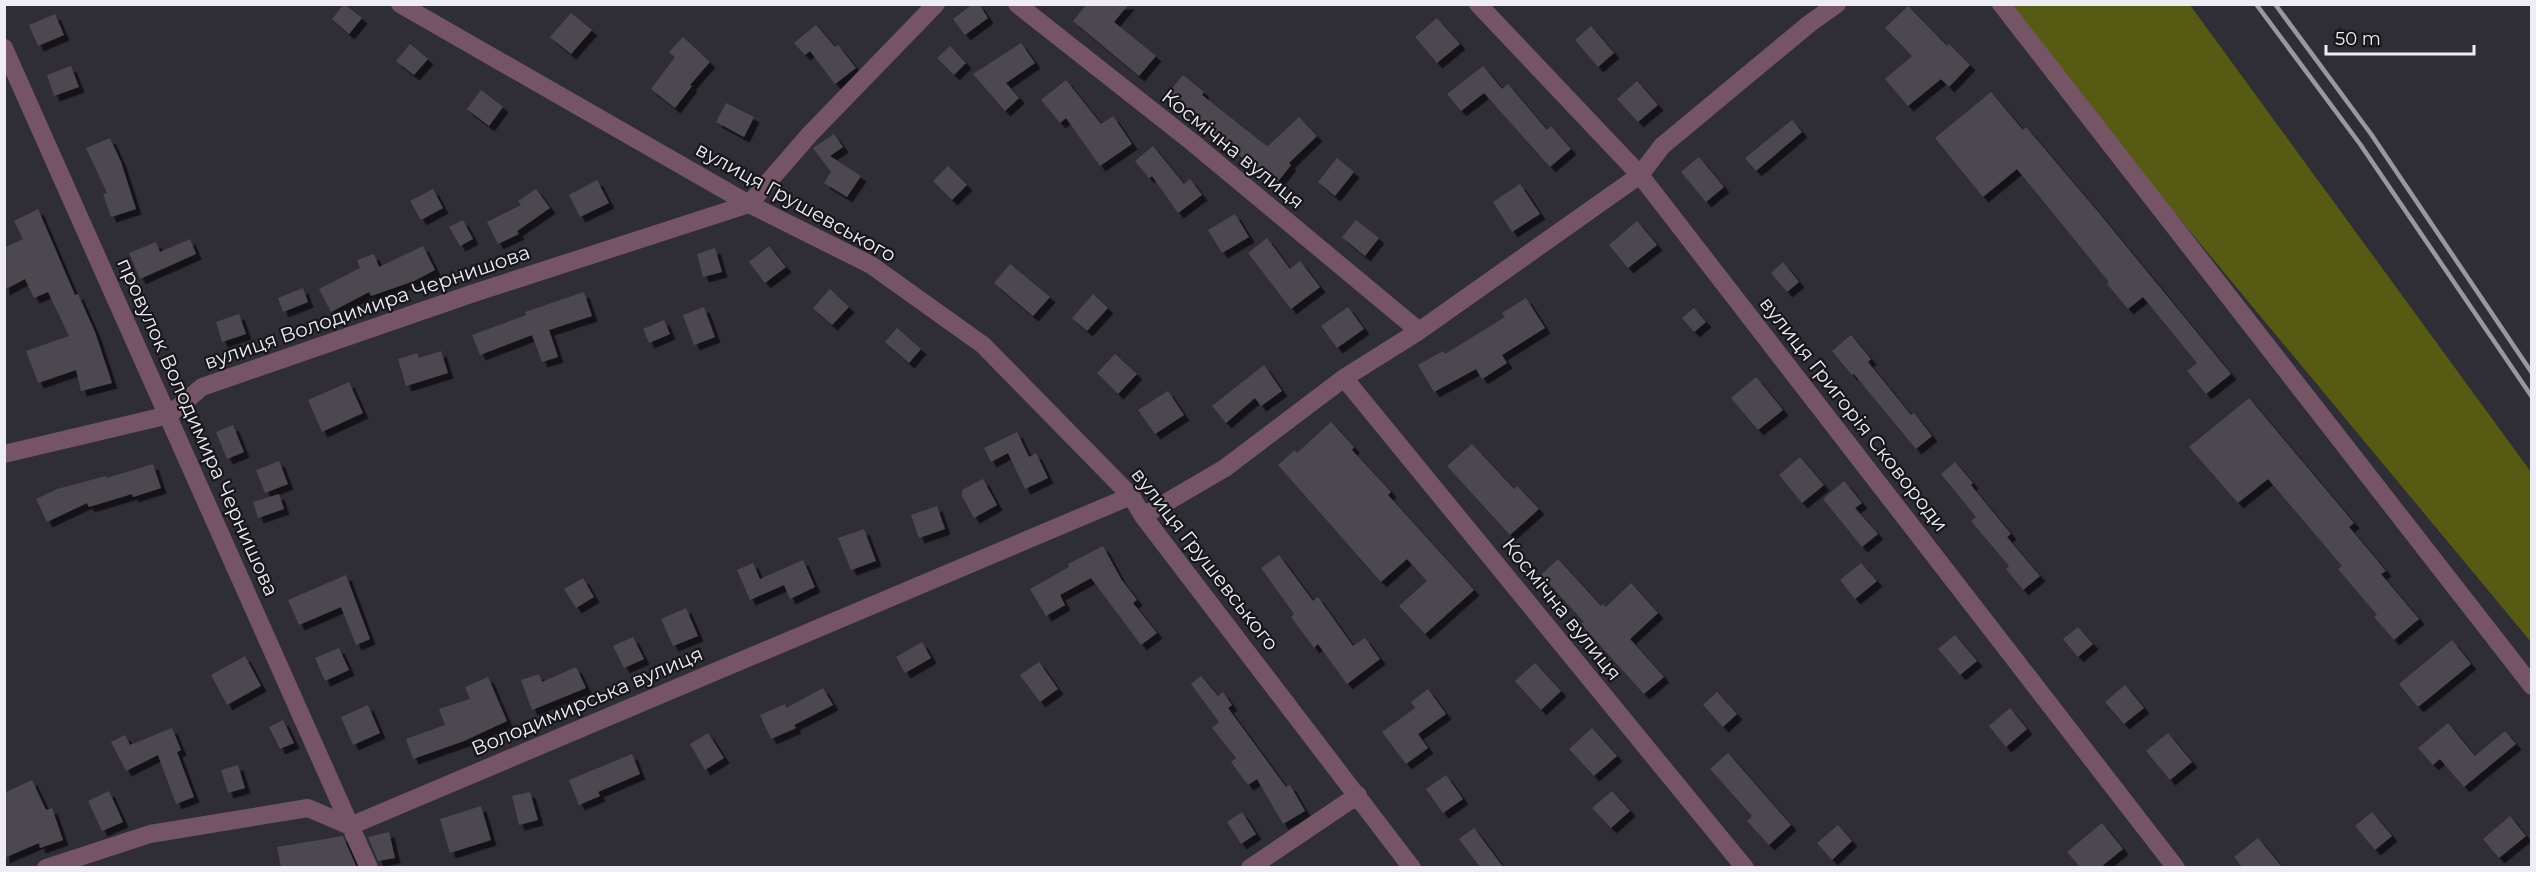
<svg xmlns="http://www.w3.org/2000/svg" width="2536" height="872" font-family="Montserrat,sans-serif">
  <style>
    .green { fill: #565a12 }
    .building { fill: #4d4750; filter: url(#shadow) }
    .lines { fill: none; stroke-linecap: round; stroke-linejoin: round }
    .minor { stroke: #755565; stroke-width: 18 }
    .rail { stroke: #99989f; stroke-width: 4.5 }
    .labels { text-anchor: middle; dominant-baseline: central; stroke-width: 4.5; stroke-linejoin: round; paint-order: stroke }
    .street-label { font-size: 20px; fill: #eeedf3; stroke: #17161a }
  </style>
  <defs>
    <filter id="shadow"><feDropShadow dx="5.5" dy="5.5" stdDeviation="0" flood-color="#0009"/></filter>
  </defs>
  <rect width="100%" height="100%" fill="#2f2d36"/>
  <path class="green" d="M2002,5H2190L2531,472V642Z"/>
  <path class="building" d="M344,4L362,18L349,34L332,19Z
    M973,4H979L988,18L965,35L953,19Z
    M1087,4H1129L1114,22L1156,56L1139,76L1073,21Z
    M1908,6L1947,46L1949,44L1970,65L1949,87L1941,79L1908,106L1885,79L1912,56L1885,28Z
    M571,13L592,30L571,54L550,37Z
    M55,14L64,35L38,46L29,25Z
    M1437,18L1460,44L1437,63L1415,37Z
    M816,25L835,47L838,45L856,68L835,84L810,51L805,55L794,43Z
    M1591,26L1614,53L1598,67L1575,40Z
    M683,37L710,62L690,85L692,86L675,108L651,89L675,57L669,52Z
    M1021,43L1035,63L1006,83L1019,98L1005,111L973,74Z
    M410,44L428,59L414,75L396,61Z
    M950,46L966,63L954,75L937,58Z
    M71,66L79,87L54,96L47,75Z
    M1483,66L1502,89L1508,84L1547,130L1551,126L1571,149L1550,167L1484,93L1461,111L1447,94Z
    M1183,75L1204,92L1202,95L1264,144L1268,146L1299,117L1317,136L1289,163L1291,165L1276,184L1206,130L1209,127L1168,93Z
    M1066,80L1101,124L1113,116L1132,144L1100,166L1066,118L1060,123L1041,100Z
    M1637,81L1658,105L1638,122L1617,99Z
    M481,90L503,107L489,126L467,109Z
    M1991,92L2023,130L2026,127L2099,213L2231,374L2206,394L2187,371L2197,363L2143,297L2128,309L2107,284L2109,282L2017,169L1983,197L1935,138Z
    M726,103L754,117L744,137L716,122Z
    M1792,120L1802,132L1756,171L1745,158Z
    M834,134L843,147L830,156L861,176L847,197L824,183L831,172L813,148Z
    M110,138L121,162L136,209L111,217L103,194L107,193L86,148Z
    M1153,146L1184,184L1190,179L1202,195L1178,213L1152,176L1149,178L1135,161Z
    M1699,157L1724,187L1706,202L1681,172Z
    M1337,158L1354,172L1335,196L1318,182Z
    M948,166L967,185L952,200L933,181Z
    M597,180L609,203L580,217L569,195Z
    M1520,184L1540,214L1512,232L1493,202Z
    M433,189L443,208L421,220L410,201Z
    M536,189L550,208L517,231L519,234L498,244L487,222L521,205L518,201Z
    M38,209L75,295L78,294L95,332L112,383L81,391L76,370L38,383L26,351L69,336L48,292L34,298L25,279L4,290V248L23,239L14,221Z
    M1235,214L1249,237L1222,253L1208,230Z
    M463,220L473,239L460,246L449,227Z
    M1356,220L1379,238L1365,256L1342,237Z
    M1637,221L1657,245L1628,268L1609,245Z
    M1267,238L1290,269L1300,261L1320,287L1291,309L1248,253Z
    M190,239L196,254L140,279L129,253L156,242L160,252Z
    M423,246L435,270L414,281L371,296L369,292L331,312L319,289L360,268L357,260L374,254L379,267Z
    M769,246L786,267L765,283L749,262Z
    M715,248L722,272L703,277L697,254Z
    M1783,262L1799,282L1787,292L1771,273Z
    M1010,264L1050,297L1033,316L994,283Z
    M303,288L308,302L283,312L278,298Z
    M830,289L849,307L832,325L813,308Z
    M584,292L592,316L549,330L558,357L542,362L532,335L480,355L472,335L526,315L525,312Z
    M1093,294L1108,308L1087,331L1072,318Z
    M1526,298L1545,328L1502,355L1507,363L1482,379L1476,369L1434,392L1418,365L1443,351L1445,354L1505,317L1502,313Z
    M704,307L715,337L694,345L683,315Z
    M1348,307L1364,329L1337,348L1321,326Z
    M1694,308L1706,322L1694,332L1682,318Z
    M239,314L246,334L222,342L216,322Z
    M664,320L670,334L649,343L643,329Z
    M897,328L921,349L909,363L885,342Z
    M1851,335L1871,359L1868,362L1911,415L1914,413L1932,436L1916,449L1854,374L1852,375L1832,351Z
    M441,351L448,373L406,386L398,359L417,353L419,358Z
    M1115,354L1137,374L1118,394L1097,373Z
    M1264,365L1282,391L1261,406L1255,398L1226,423L1212,406Z
    M1756,377L1783,410L1758,430L1731,398Z
    M349,382L363,413L322,432L308,400Z
    M1168,391L1184,415L1155,434L1138,410Z
    M2249,398L2354,523L2349,527L2386,571L2381,574L2419,619L2394,640L2374,617L2377,615L2338,569L2342,566L2268,479L2238,503L2189,447Z
    M1331,422L1354,447L1352,450L1391,492L1388,495L1474,590L1425,634L1399,606L1427,581L1407,559L1381,582L1278,465L1295,450L1297,453Z
    M233,425L244,452L227,459L216,432Z
    M1017,432L1029,457L1036,453L1048,478L1025,489L1008,453L991,462L984,448Z
    M1472,444L1514,489L1517,486L1539,509L1510,535L1447,466Z
    M1800,457L1824,485L1802,503L1779,475Z
    M279,461L288,484L265,493L256,470Z
    M1955,462L1973,483L1971,485L2011,534L2007,537L2040,576L2023,590L2006,569L2009,566L1971,521L1976,517L1941,474Z
    M153,464L161,488L133,497L132,494L89,507L87,503L47,522L36,499L57,489L106,476L107,478Z
    M983,479L997,505L974,518L962,496V490Z
    M1844,481L1862,503L1855,508L1878,534L1862,547L1823,499Z
    M279,494L284,509L258,518L253,502Z
    M937,506L945,529L919,538L911,515Z
    M864,529L876,561L851,570L838,538Z
    M1103,546L1121,579L1137,600L1133,603L1157,633L1141,645L1091,578L1060,595L1065,605L1046,616L1030,589L1069,567L1068,564Z
    M1279,555L1313,601L1318,597L1353,646L1365,638L1380,659L1347,684L1318,644L1314,648L1291,617L1294,614L1261,568Z
    M1558,559L1601,606L1603,604L1606,607L1631,583L1658,613L1630,639L1664,677L1644,694L1581,624L1584,622L1541,575Z
    M803,560L815,587L790,599L784,585L750,600L737,570L753,563L760,579Z
    M1861,563L1877,581L1855,599L1840,580Z
    M346,575L370,639L356,645L341,607L299,625L288,600Z
    M583,578L594,597L576,608L564,589Z
    M686,608L698,636L673,646L661,619Z
    M2078,627L2093,644L2078,657L2063,639Z
    M1955,635L1977,661L1960,675L1938,649Z
    M633,637L644,659L624,668L613,646Z
    M2452,640L2471,664L2418,707L2399,684Z
    M922,642L931,658L905,673L896,657Z
    M339,648L349,670L325,681L315,658Z
    M245,656L261,686L227,705L211,675Z
    M1039,662L1058,689L1040,702L1020,675Z
    M1535,663L1561,691L1541,710L1515,681Z
    M576,667L586,688L532,710L521,680L539,674L542,682Z
    M1201,676L1218,696L1223,692L1232,705L1228,708L1286,787L1290,785L1305,811L1283,824L1257,779L1248,785L1231,762L1236,758L1212,728L1219,722L1191,684Z
    M488,677L507,721L464,741L413,759L406,739L445,725L439,709L470,699L465,687Z
    M2125,685L2144,708L2124,724L2105,702Z
    M823,688L833,705L794,725L796,728L771,739L760,715L785,704L786,708Z
    M1428,689L1446,714L1418,734L1428,748L1406,764L1382,732L1415,708L1411,702Z
    M1717,692L1737,714L1723,727L1703,705Z
    M368,705L380,733L353,745L341,717Z
    M2010,708L2027,729L2006,747L1989,726Z
    M283,720L294,743L280,749L269,727Z
    M2448,723L2475,756L2505,731L2516,744L2464,787L2440,759L2433,765L2418,748Z
    M172,728L181,750L177,752L194,797L176,804L158,755L126,771L111,742L125,735L130,745Z
    M1592,728L1617,756L1594,776L1569,749Z
    M708,733L724,758L705,770L690,744Z
    M2168,733L2192,762L2170,780L2146,751Z
    M1728,753L1791,825L1769,845L1747,821L1752,816L1710,769Z
    M632,754L640,774L598,792L600,796L579,805L569,780Z
    M238,765L245,788L228,793L221,770Z
    M1446,775L1463,799L1443,813L1426,789Z
    M32,780L46,810L52,808L63,840L40,848L39,843L4,858V793Z
    M109,791L123,822L102,831L88,801Z
    M1612,791L1630,811L1611,828L1592,808Z
    M530,792L538,820L519,825L512,796Z
    M481,806L491,840L450,853L440,819Z
    M1242,812L1256,834L1241,844L1227,822Z
    M2372,812L2392,836L2375,850L2355,826Z
    M2510,816L2526,836L2499,858L2483,839Z
    M2102,823L2123,849L2101,867H2080L2067,852Z
    M1838,825L1852,841L1832,860L1817,843Z
    M1474,828L1503,867H1480L1459,839Z
    M389,832L395,858L378,861L368,837Z
    M343,836L356,866L281,867L277,847Z
    M2258,838L2282,867H2242L2234,857Z"/>
  <g class="lines">
    <path class="minor" d="M400,4L749,204L871,265L983,345L1131,496L1143,516L1412,868
      M1017,4L1192,142L1419,331
      M1478,4L1640,175L2176,868
      M2001,4L2532,686
      M4,48L369,868
      M1344,378L1745,868
      M4,454L169,415L202,387L474,293L749,204L810,134L936,4
      M1143,516L1225,468L1344,378L1419,331L1640,175L1662,146L1809,24L1837,4
      M46,868L150,834L308,808L350,826L1131,496
      M1250,868L1358,795"/>
    <path class="rail" d="M2256,4L2360,144L2532,397
      M2275,4L2371,134L2532,373"/>
  </g>
  <g class="labels">
    <g class="street-label">
      <text transform="translate(1233 149) rotate(39)">Космічна вулиця</text>
      <text transform="translate(796 202) rotate(29)">вулиця Грушевського</text>
      <text transform="translate(367 307) rotate(-19)">вулиця Володимира Чернишова</text>
      <text transform="translate(1854 414) rotate(52)">вулиця Григорія Сковороди</text>
      <text transform="translate(198 427) rotate(66)">провулок Володимира Чернишова</text>
      <text transform="translate(1205 559) rotate(52)">вулиця Грушевського</text>
      <text transform="translate(1562 609) rotate(51)">Космічна вулиця</text>
      <text transform="translate(587 701) rotate(-23)">Володимирська вулиця</text>
    </g>
  </g>
  <rect width="2536" height="872" fill="none" stroke="#eeedf3" stroke-width="12"/>
  <path d="M2326 45v9h148v-9" fill="none" stroke="#eeedf3" stroke-width="3"/>
  <text x="2335" y="45" font-size="18" fill="#eeedf3" stroke="#17161a" stroke-width="4.5" paint-order="stroke">50 m</text>
</svg>
